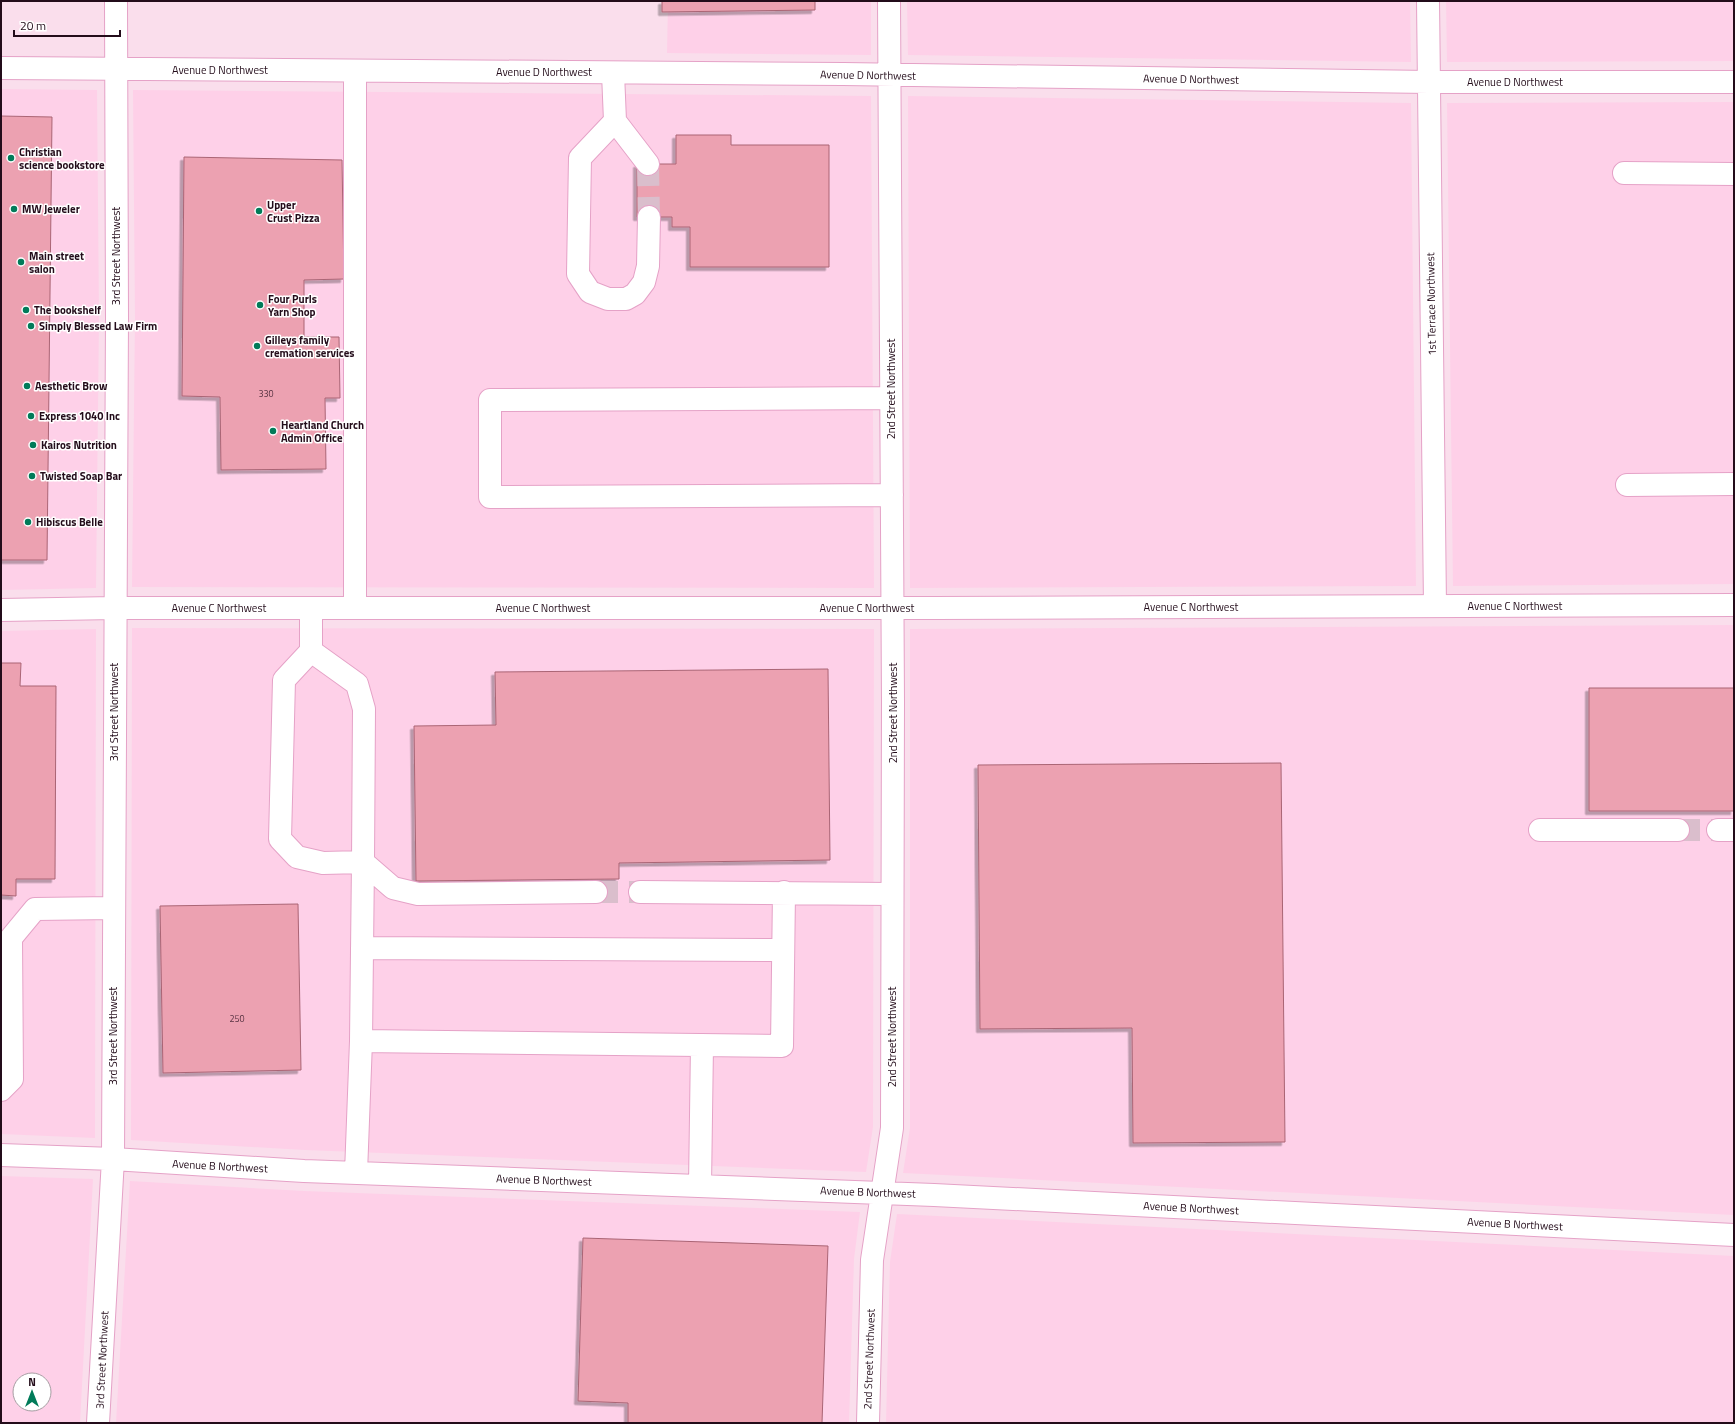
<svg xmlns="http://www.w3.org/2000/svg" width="1735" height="1424" font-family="'Titillium Web',sans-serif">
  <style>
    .built { fill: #fed0e8; fill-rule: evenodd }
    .building { fill: #eca1b1; stroke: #aa6575; filter: url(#shadow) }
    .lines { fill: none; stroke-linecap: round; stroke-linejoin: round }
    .minor-tunnel { stroke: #dabecc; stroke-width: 22; stroke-dasharray: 22 11; stroke-linecap: butt }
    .minor-casing { stroke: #e5a2c7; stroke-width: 24 }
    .minor { stroke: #fff; stroke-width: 22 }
    .poi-dot { fill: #017b59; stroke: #fff; stroke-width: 1.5 }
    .labels { text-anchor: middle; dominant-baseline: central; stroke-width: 3; stroke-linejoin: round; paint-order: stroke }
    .number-label { font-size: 9px; fill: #553140 }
    .street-label { font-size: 11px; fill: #230c1a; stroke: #fff }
    .poi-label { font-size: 11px; font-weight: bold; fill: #230c1a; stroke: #fff; text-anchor: start }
  </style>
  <defs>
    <filter id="shadow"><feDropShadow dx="-3.5" dy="3.5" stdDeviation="0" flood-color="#0004"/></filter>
  </defs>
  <rect width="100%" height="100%" fill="#fadeec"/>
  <path class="built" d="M668,1H871V55L667,53Z
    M907,1H1410L1411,62L908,55Z
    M1446,1H1734V61L1447,62Z
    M1,89L97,90L99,317L96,588L1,590Z
    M133,90L871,96L874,588L132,587L135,317Z
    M908,96L1411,103L1416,586L910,588Z
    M1734,102V584L1453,586L1447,103Z
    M1734,625V1215L903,1173L910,1128V629Z
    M132,628L874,629L873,1127L866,1172L305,1150L131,1140Z
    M96,629L95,1138L1,1134V631Z
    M1,1176L93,1179L80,1423H1ZM20,1380H44V1404H20Z
    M130,1181L304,1191L860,1212L854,1259L849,1423H116Z
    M897,1214L1734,1256V1423H886L890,1262Z"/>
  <path class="building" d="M662,1H815V10L662,12Z
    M1,116L52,117L47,560H1Z
    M676,135H731V145H829V267H690V227H672V217H637V164H676Z
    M184,157L342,160L344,279L304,280V337H339L340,398H325L326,469L221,470L220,397L182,396Z
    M1,663H21L20,686H56L55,879H16V896L1,895Z
    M828,669L830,860L619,863V879L416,881L414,726L496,725L495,672Z
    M1589,688H1734V811H1589Z
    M1281,763L1285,1142L1133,1143L1132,1028L980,1029L978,765Z
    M298,904L301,1070L163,1073L160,906Z
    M583,1238L828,1246L822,1423H628V1403L578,1401Z"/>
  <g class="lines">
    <path class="minor-tunnel" d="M648,164L649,217
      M1678,830H1718
      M596,892H640"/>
    <defs>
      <path id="minor" d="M1428,1L1435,606
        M1,68L843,74L1429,82H1734
        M355,71V608
        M613,73L615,121L580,158L578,274L590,292L608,299H626L635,294L644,282L648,266L649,217
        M615,121L648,164
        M1624,173L1734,174
        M891,398L490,400V497L892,495
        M1627,485L1734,484
        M311,608V651L284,680L280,839L297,857L323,863L363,862L364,709L357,684L311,651
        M1,610L114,608H933L1734,605
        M1540,830H1678
        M1718,830H1734
        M363,862L393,888L418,894L596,892
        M640,892L892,894
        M1,944H6L35,909L113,908
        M362,948L783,950
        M361,1041L782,1046L784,892
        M1,1090L12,1079L11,938
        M1,1155L113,1159L304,1171L934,1195L1734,1235
        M356,1173L361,1041L363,862
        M700,1186L702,1045
        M98,1423L113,1159L117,317L116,1
        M868,1423L872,1260L892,1128L893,701L889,1"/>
    </defs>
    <use href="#minor" class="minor-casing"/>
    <use href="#minor" class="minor"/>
  </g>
  <g class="poi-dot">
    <circle cx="11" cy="158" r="4"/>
    <circle cx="14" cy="209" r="4"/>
    <circle cx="259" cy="211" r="4"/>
    <circle cx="21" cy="262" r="4"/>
    <circle cx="260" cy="305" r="4"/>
    <circle cx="26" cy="310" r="4"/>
    <circle cx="31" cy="326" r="4"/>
    <circle cx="257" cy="346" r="4"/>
    <circle cx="27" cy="386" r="4"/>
    <circle cx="31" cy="416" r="4"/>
    <circle cx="273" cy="431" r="4"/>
    <circle cx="33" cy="445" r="4"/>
    <circle cx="32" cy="476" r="4"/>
    <circle cx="28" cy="522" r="4"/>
  </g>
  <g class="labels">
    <g class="number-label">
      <text x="266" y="393">330</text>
      <text x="237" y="1018">250</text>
    </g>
    <g class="street-label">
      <text x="220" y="70">Avenue D Northwest</text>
      <text x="544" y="72">Avenue D Northwest</text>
      <text transform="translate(868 75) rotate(1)">Avenue D Northwest</text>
      <text transform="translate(1191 79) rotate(1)">Avenue D Northwest</text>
      <text x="1515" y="82">Avenue D Northwest</text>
      <text transform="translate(116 256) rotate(-90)">3rd Street Northwest</text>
      <text transform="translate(1431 304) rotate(-91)">1st Terrace Northwest</text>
      <text transform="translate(891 389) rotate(-90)">2nd Street Northwest</text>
      <text x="1515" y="606">Avenue C Northwest</text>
      <text x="1191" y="607">Avenue C Northwest</text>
      <text x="219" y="608">Avenue C Northwest</text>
      <text x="543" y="608">Avenue C Northwest</text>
      <text x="867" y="608">Avenue C Northwest</text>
      <text transform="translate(114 712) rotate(-90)">3rd Street Northwest</text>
      <text transform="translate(893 713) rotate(-90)">2nd Street Northwest</text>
      <text transform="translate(113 1036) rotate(-90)">3rd Street Northwest</text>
      <text transform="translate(892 1037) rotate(-90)">2nd Street Northwest</text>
      <text transform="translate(220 1166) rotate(3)">Avenue B Northwest</text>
      <text transform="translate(544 1180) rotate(2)">Avenue B Northwest</text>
      <text transform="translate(868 1192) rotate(2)">Avenue B Northwest</text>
      <text transform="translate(1191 1208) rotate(3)">Avenue B Northwest</text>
      <text transform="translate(1515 1224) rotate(3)">Avenue B Northwest</text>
      <text transform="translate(869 1359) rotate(-88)">2nd Street Northwest</text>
      <text transform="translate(102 1360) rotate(-87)">3rd Street Northwest</text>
    </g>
    <g class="poi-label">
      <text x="19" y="152">Christian<tspan x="19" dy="13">science bookstore</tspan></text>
      <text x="267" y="205">Upper<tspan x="267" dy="13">Crust Pizza</tspan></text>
      <text x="22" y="209">MW Jeweler</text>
      <text x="29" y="256">Main street<tspan x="29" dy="13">salon</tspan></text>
      <text x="268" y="299">Four Purls<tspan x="268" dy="13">Yarn Shop</tspan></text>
      <text x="34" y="310">The bookshelf</text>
      <text x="39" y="326">Simply Blessed Law Firm</text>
      <text x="265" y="340">Gilleys family<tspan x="265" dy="13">cremation services</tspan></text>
      <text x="35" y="386">Aesthetic Brow</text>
      <text x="39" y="416">Express 1040 Inc</text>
      <text x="281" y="425">Heartland Church<tspan x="281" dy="13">Admin Office</tspan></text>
      <text x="41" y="445">Kairos Nutrition</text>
      <text x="40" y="476">Twisted Soap Bar</text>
      <text x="36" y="522">Hibiscus Belle</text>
    </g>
  </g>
  <rect width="1735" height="1424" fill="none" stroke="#230c1a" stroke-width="4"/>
  <g transform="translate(32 1392)"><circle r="19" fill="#ffffff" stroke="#a79ea3"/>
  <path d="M0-3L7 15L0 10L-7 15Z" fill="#017b59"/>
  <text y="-6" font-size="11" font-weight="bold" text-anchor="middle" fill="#230c1a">N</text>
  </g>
  <path d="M14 30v6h106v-6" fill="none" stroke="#230c1a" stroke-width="2"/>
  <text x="20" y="30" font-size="12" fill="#230c1a" stroke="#ffffff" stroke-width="3" paint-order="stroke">20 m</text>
</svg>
